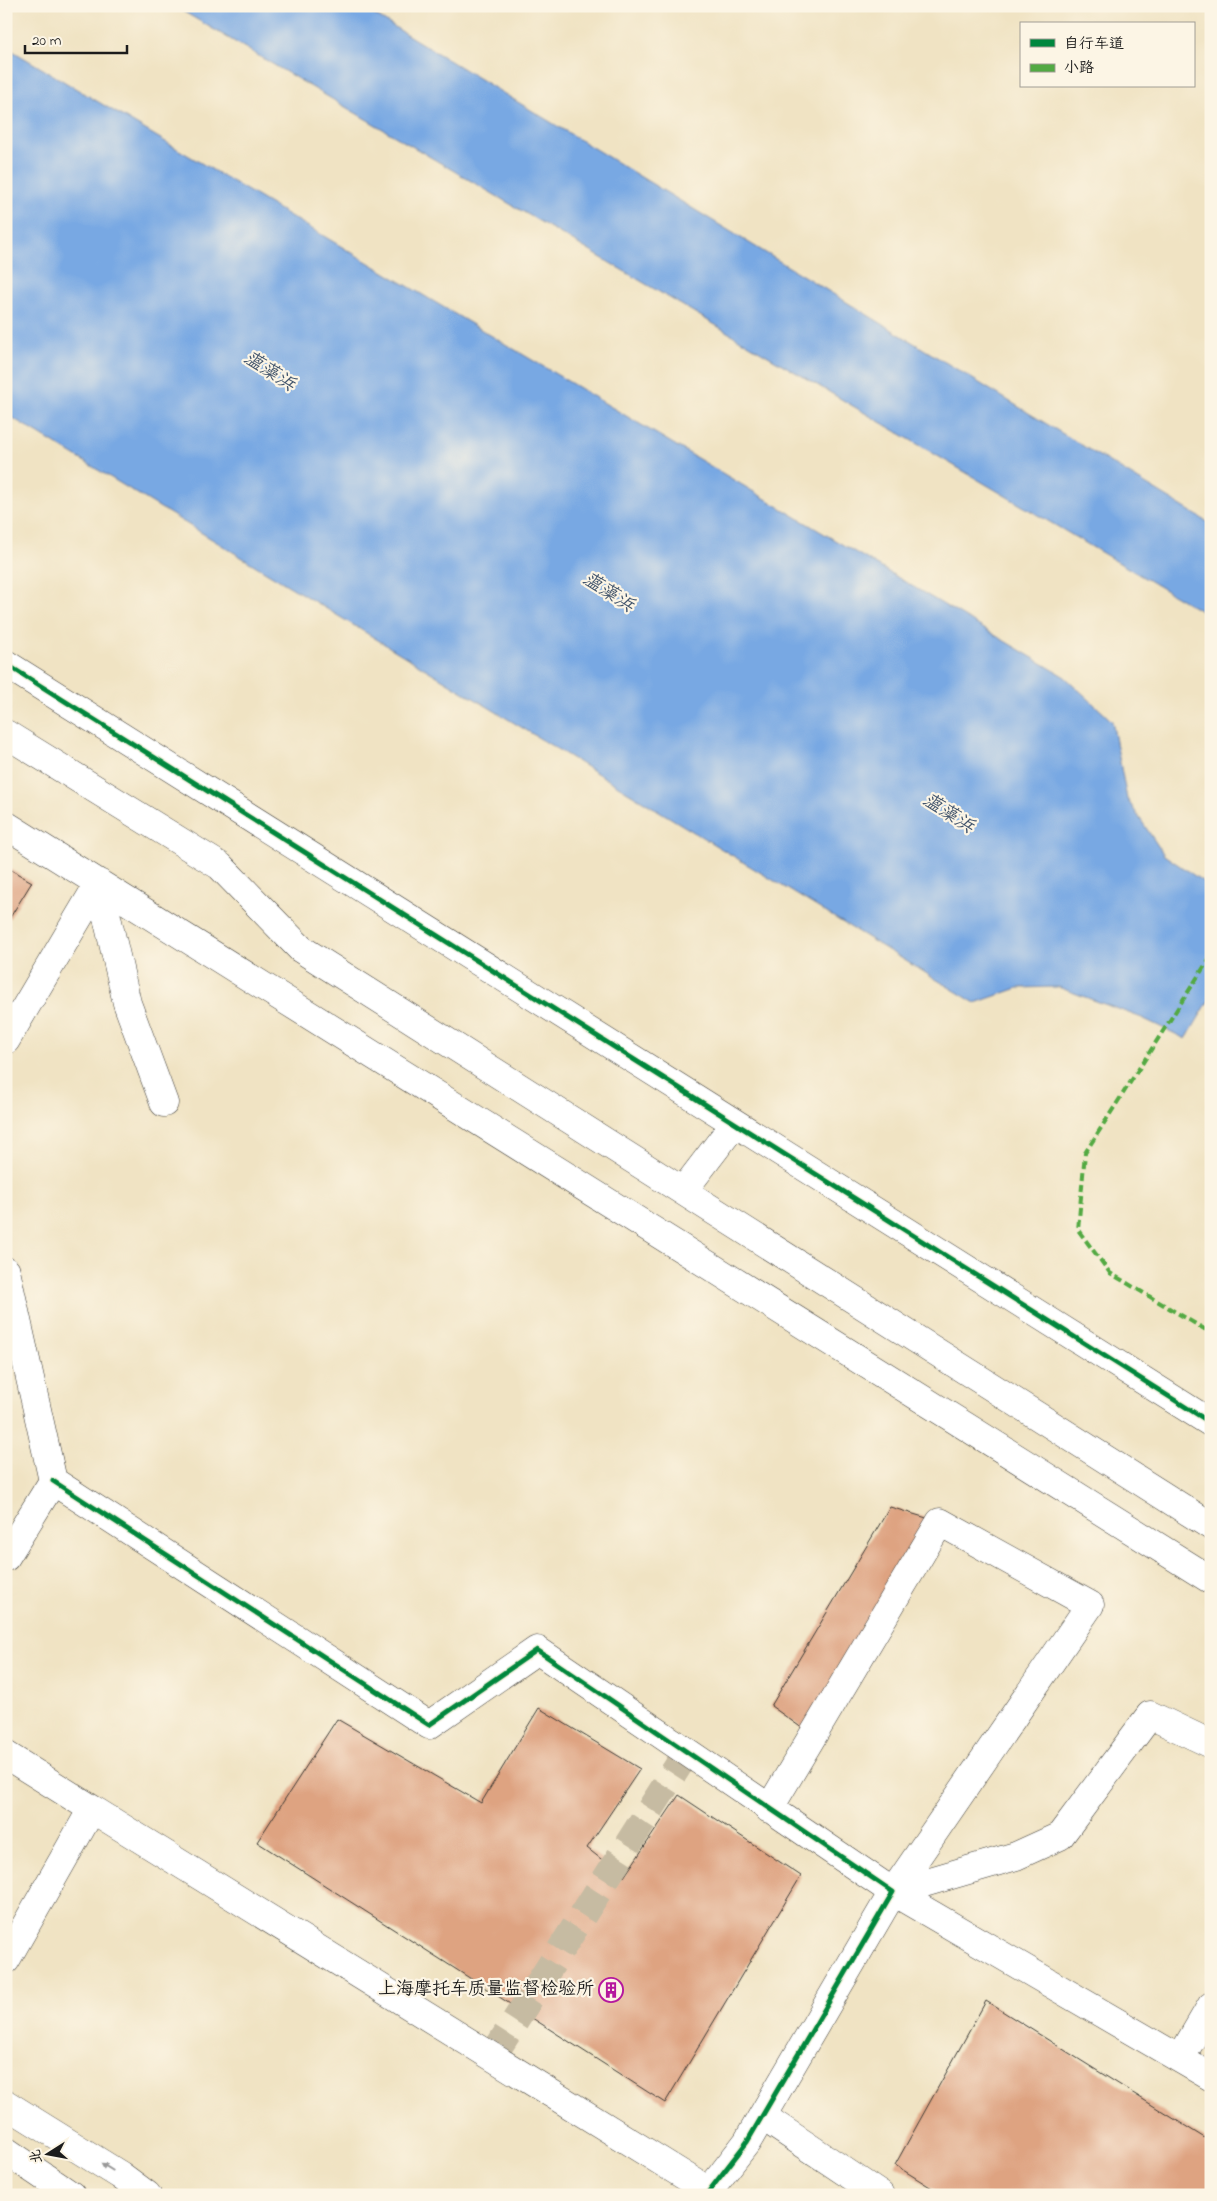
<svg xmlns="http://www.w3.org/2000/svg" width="1217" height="2201" font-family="'Indie Flower','LXGW WenKai TC',sans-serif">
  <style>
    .water { fill: #78a8e3; stroke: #4a6280 }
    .building { fill: #dea381 }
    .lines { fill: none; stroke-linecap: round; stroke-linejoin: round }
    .minor-tunnel { stroke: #c6bba2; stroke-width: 28; stroke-dasharray: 28 14; stroke-linecap: butt }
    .minor-casing { stroke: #3c3a35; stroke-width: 29 }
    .minor { stroke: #fff; stroke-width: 28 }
    .quiet { stroke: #52a943; stroke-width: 4; stroke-dasharray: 8 4; stroke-linecap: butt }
    .cycleway-casing { stroke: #fcf5e5; stroke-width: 8 }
    .cycleway { stroke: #00873e; stroke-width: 5 }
    .oneway { fill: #999 }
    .labels { text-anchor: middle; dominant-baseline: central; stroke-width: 4.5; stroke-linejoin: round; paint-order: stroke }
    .poi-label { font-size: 18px; fill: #1c1c1c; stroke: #fcf5e5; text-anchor: end }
    .water-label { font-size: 19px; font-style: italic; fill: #41546c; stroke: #fcf5e5 }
  </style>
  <rect width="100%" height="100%" fill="#fcf5e5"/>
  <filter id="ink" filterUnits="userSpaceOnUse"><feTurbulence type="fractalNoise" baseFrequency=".02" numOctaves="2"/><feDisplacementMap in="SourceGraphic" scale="10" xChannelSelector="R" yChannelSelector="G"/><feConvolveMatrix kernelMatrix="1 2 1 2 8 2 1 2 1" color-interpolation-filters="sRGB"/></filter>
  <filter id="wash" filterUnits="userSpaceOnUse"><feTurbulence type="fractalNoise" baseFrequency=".0096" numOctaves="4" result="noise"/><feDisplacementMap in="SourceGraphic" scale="20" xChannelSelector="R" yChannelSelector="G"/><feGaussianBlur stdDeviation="1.12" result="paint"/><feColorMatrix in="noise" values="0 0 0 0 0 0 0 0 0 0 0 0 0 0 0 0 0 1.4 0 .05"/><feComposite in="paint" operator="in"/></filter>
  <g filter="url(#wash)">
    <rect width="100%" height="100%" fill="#f0e3c3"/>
    <path class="water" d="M174,6H360L1211,524V617Z
      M6,47L1065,677L1112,721L1127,799L1164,855L1211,887V997L1186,1039L1142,1018L1058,987L1018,988L975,1003L6,414Z"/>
    <g id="blocks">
      <path class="building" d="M6,867L32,882L6,924Z
        M890,1507L940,1522L813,1736L771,1706Z
        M539,1708L640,1769L587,1848L624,1877L679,1795L801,1876L665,2103L257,1842L337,1719L481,1803Z
        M986,2001L1211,2142V2195H943L895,2165Z"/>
    </g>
  </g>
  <g filter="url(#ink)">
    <use href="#blocks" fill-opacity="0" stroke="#3c3a35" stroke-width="1"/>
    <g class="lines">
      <path class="minor-tunnel" d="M492,2057L687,1752"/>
      <defs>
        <path id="minor" d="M6,664L1211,1423
          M6,734L220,866L301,949L1211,1526
          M6,825L1211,1580
          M99,883L127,1003L164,1103
          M6,1040L99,883
          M683,1191L735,1123
          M6,1271L53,1481L6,1557
          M53,1481L429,1725L537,1650L893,1892L747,2142L706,2195
          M6,1755L92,1809L6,1960
          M92,1809L709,2191
          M769,1809L940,1522L1090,1605L893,1892
          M893,1892L1016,1856L1060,1836L1150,1715L1211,1744
          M893,1892L1211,2077
          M1180,2059L1211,2006
          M6,2104L120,2175L147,2195
          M762,2116L880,2195
          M6,2151L71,2195"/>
      </defs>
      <use href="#minor" class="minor-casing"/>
      <use href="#minor" class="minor"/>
      <path class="quiet" d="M1211,956L1085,1153L1078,1230L1110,1273L1211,1333"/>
      <defs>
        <path id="cycleway" d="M6,664L1211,1423
          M53,1481L429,1725L537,1650L893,1892L747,2142L706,2195"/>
      </defs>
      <use href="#cycleway" class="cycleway-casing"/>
      <use href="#cycleway" class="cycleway"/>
    </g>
    <defs><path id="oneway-solid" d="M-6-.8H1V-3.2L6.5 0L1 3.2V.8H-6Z" transform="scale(1.25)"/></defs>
    <use class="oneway" href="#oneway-solid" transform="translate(107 2167) rotate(-148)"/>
  </g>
  <defs>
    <symbol id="building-ring" viewBox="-11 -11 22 22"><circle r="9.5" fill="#fcf5e5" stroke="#b5179e" stroke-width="1.5"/><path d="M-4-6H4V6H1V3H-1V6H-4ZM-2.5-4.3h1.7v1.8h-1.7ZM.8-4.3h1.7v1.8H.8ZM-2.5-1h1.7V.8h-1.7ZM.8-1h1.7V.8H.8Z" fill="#b5179e"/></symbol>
  </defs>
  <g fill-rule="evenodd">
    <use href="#building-ring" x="597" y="1976" width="28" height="28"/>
  </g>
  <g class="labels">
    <g class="poi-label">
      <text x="594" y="1990">上海摩托车质量监督检验所</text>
    </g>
    <g class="water-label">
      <text transform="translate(269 372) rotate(33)">蕰藻浜</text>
      <text transform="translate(608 593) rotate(33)">蕰藻浜</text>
      <text transform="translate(948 814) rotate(33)">蕰藻浜</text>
    </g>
  </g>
  <rect width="1217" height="2201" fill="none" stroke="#fcf5e5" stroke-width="25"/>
  <rect x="1020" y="22" width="175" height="65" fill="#fcf5e5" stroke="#a29e95"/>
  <rect x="1030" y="39" width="25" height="8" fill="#00873e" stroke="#a29e95"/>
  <text x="1064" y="48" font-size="15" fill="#1c1c1c">自行车道</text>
  <rect x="1030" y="64" width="25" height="8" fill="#52a943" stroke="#a29e95"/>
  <text x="1064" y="72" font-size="15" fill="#1c1c1c">小路</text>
  <g transform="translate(48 2154) rotate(259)" stroke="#fcf5e5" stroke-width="4" paint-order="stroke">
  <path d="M0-4L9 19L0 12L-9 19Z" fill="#1c1c1c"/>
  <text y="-8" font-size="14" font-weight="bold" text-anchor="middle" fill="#1c1c1c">北</text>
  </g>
  <path d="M25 45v8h102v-8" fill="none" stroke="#1c1c1c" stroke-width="2.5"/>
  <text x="32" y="45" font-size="15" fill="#1c1c1c" stroke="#fcf5e5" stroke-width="4" paint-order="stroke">20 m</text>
</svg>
